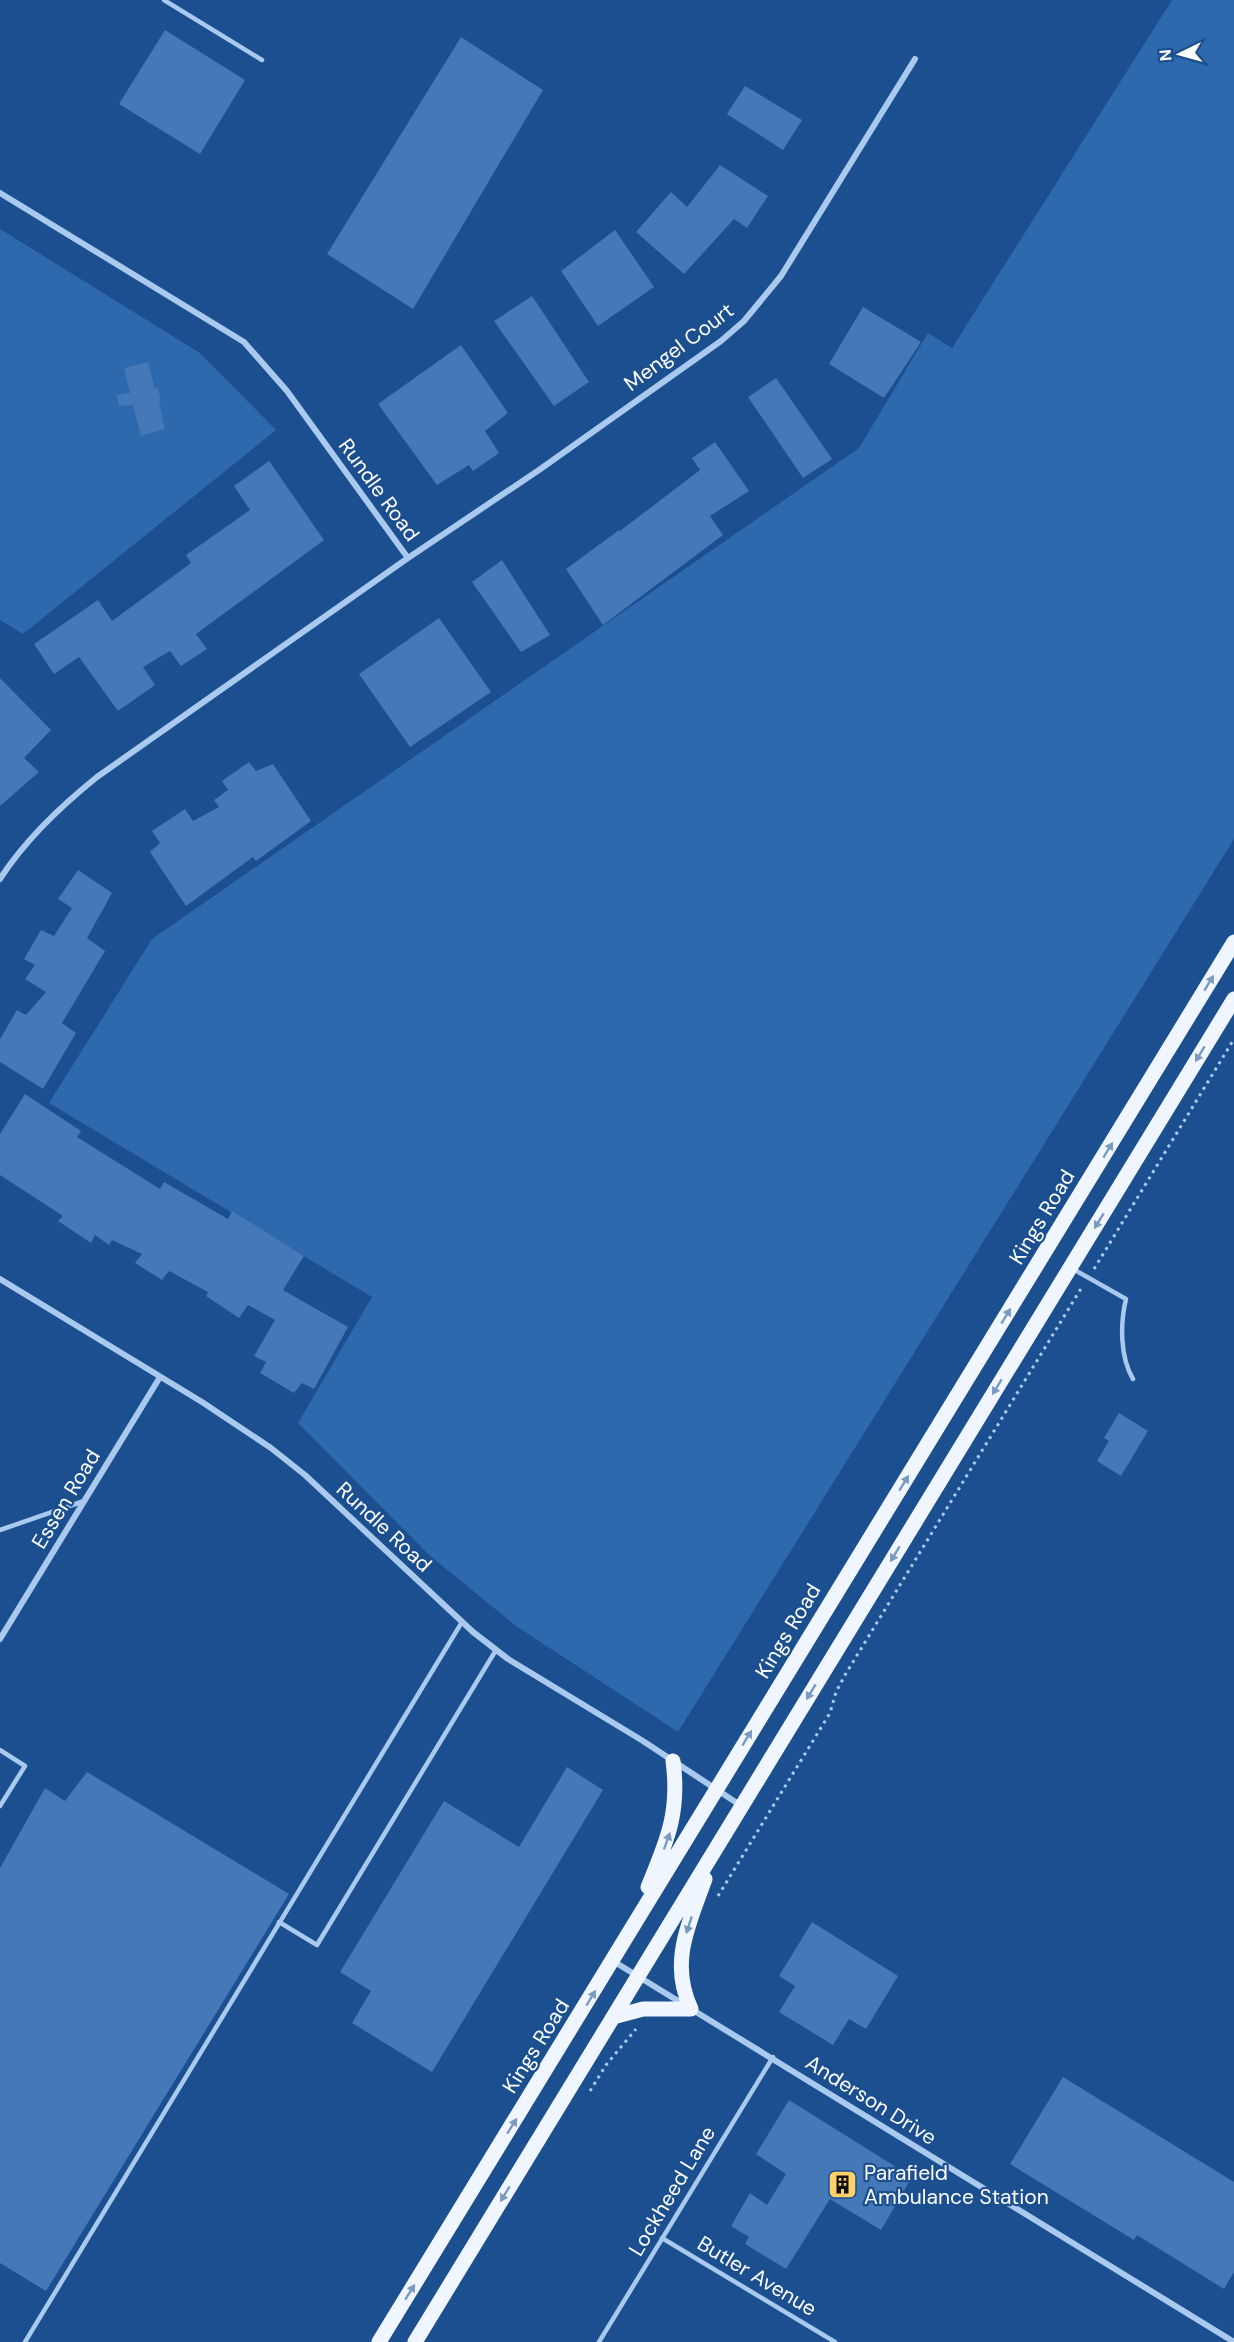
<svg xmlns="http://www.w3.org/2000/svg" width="1234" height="2342" font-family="'DM Sans',sans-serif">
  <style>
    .green { fill: #2e69ad }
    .building { fill: #4478b7 }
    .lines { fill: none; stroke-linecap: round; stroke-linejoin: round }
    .path { stroke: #a9c9ee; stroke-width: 3; stroke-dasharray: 3 4.5; stroke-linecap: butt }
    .service { stroke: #a9c9ee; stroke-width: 4.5 }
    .minor { stroke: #a9c9ee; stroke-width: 6 }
    .primary { stroke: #f0f6ff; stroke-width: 15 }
    .oneway { fill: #7b9ac1 }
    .labels { text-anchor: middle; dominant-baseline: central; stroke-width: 4.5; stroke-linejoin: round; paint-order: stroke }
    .street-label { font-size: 21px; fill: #fff; stroke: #1b4f8f }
    .poi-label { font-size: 21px; fill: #fff; stroke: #1b4f8f; text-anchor: start }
  </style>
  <rect width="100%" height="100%" fill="#1b4f8f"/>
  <path class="green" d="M1172,0H1234V839L678,1732L516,1626L429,1555L298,1423L372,1297L49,1103L152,939L859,448L928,333L952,348Z
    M0,229L200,353L276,430L23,634L0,620Z"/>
  <path class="building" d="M165,30L245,80L200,154L119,104Z
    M461,37L543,90L413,309L327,254Z
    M745,86L802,120L783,150L727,114Z
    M720,165L768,196L747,228L734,219L684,274L636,232L671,192L687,207Z
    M615,230L654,287L598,326L561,271Z
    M532,296L589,382L554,406L494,321Z
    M863,307L921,342L884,398L829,364Z
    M461,345L508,413L485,431L499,453L473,471L469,465L437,485L378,404Z
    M148,362L155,389L158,388L161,402L159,403L165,429L141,436L133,405L119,406L117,395L130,393L124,368Z
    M776,378L832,459L803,478L748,397Z
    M715,442L749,491L710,516L723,535L603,625L566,569L619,530L620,531L700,470L692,458Z
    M269,461L324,540L196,634L207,649L181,666L170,651L143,667L155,685L118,711L79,657L54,674L34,644L98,600L112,621L191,563L186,555L250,510L234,486Z
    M502,560L550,635L521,652L472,582Z
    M439,618L491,692L410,747L359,674Z
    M0,678L51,730L24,758L39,772L0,806Z
    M249,762L256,771L273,764L311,821L256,861L253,857L186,906L150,852L160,843L152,831L185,809L193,821L219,807L214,800L228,790L222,781Z
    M78,870L112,893L87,938L105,951L62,1023L76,1033L43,1089L0,1062V1039L17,1010L26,1015L46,992L25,979L35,965L24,959L41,930L54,936L72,908L58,899Z
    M25,1094L81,1131L77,1137L160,1189L164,1182L228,1219L232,1211L304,1256L283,1290L348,1327L314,1389L302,1383L294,1393L260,1373L266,1362L254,1356L275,1320L248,1305L239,1318L206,1296L208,1292L169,1271L162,1280L135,1263L142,1254L112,1240L109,1245L95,1235L91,1243L58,1221L63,1216L0,1175V1134Z
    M1119,1413L1148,1431L1121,1476L1097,1461L1109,1441L1104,1438Z
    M567,1767L603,1790L432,2072L352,2023L371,1991L340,1972L444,1801L519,1847Z
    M87,1772L289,1894L46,2291L0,2263V1868L45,1788L65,1801Z
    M812,1922L898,1976L866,2029L849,2019L833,2045L779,2012L795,1986L779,1976Z
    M1063,2077L1234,2182V2272L1224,2289L1137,2235L1134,2240L1010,2164Z
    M789,2100L912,2177L881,2230L830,2199L786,2269L745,2244L749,2237L731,2226L750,2193L767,2205L786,2174L756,2154Z"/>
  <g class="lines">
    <path class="path" d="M1094,1269L1234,1039
      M718,1896L830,1713L836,1692L845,1675L1082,1287
      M590,2091L606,2065L636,2029"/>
    <path class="service" d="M164,0L262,60
      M1073,1269L1126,1299C1120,1324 1120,1357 1133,1379
      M0,1530L84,1501
      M0,1750L25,1766L0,1806
      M279,1922L317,1945L496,1650
      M662,2238L835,2342
      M25,2342L462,1622
      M599,2342L773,2057"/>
    <path class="minor" d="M0,193L244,342L287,391L408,558L97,777C61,806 25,840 0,879
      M408,558L539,470L721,341L744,321L781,276L915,59
      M0,1279L202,1402L271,1448L305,1475L473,1632L508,1659L643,1741L740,1805
      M0,1639L160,1377
      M613,1961C820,2087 1026,2216 1234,2342"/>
    <path class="primary" d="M648,1887C667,1841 680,1812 673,1761
      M613,2017L643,2009H691C669,1962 689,1924 705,1879
      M379,2342L1234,942
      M415,2342L1234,999"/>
  </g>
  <defs><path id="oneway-solid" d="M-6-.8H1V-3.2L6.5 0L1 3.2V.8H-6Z" transform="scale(1.5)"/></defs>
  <g class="oneway">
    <use href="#oneway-solid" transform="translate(1209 983) rotate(-59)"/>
    <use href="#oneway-solid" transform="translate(1200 1054) rotate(121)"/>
    <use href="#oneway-solid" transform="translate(1108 1150) rotate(-59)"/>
    <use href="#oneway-solid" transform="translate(1099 1221) rotate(121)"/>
    <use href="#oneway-solid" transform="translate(1006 1316) rotate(-59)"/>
    <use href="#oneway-solid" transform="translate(997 1387) rotate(121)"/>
    <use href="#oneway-solid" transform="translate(904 1483) rotate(-59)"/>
    <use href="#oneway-solid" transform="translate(895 1554) rotate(121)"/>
    <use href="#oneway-solid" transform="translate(811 1692) rotate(121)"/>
    <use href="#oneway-solid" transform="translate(747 1738) rotate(-59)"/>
    <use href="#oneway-solid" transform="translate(667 1841) rotate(-70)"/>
    <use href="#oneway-solid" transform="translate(689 1925) rotate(108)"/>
    <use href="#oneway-solid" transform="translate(591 1998) rotate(-59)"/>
    <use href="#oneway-solid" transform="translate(512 2126) rotate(-58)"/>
    <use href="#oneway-solid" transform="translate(505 2194) rotate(121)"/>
    <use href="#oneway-solid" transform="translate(410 2292) rotate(-58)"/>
  </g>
  <defs>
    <symbol id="building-square" viewBox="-11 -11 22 22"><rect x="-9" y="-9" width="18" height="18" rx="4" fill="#ffd166" stroke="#1b4f8f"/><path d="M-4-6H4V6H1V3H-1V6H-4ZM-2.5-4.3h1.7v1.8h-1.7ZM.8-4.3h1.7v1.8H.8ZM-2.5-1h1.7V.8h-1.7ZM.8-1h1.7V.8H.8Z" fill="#111"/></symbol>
  </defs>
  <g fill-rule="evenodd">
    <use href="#building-square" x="826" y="2168" width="33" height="33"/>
  </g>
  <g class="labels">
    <g class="street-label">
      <text transform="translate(679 347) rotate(-37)">Mengel Court</text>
      <text transform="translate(379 490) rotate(54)">Rundle Road</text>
      <text transform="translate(1042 1217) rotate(-59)">Kings Road</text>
      <text transform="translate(66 1499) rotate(-59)">Essen Road</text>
      <text transform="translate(384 1527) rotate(43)">Rundle Road</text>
      <text transform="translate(788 1631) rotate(-59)">Kings Road</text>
      <text transform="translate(536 2046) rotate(-58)">Kings Road</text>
      <text transform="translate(871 2100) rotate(32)">Anderson Drive</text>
      <text transform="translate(672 2191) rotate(-59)">Lockheed Lane</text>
      <text transform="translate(757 2276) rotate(31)">Butler Avenue</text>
    </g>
    <g class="poi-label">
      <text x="864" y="2173">Parafield<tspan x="864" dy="24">Ambulance Station</tspan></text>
    </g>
  </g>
  <g transform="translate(1180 54) rotate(265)" stroke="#1b4f8f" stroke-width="4.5" paint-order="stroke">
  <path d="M0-4.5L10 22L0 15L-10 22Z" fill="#ffffff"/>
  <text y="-9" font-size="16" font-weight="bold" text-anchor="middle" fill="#ffffff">N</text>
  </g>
</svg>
